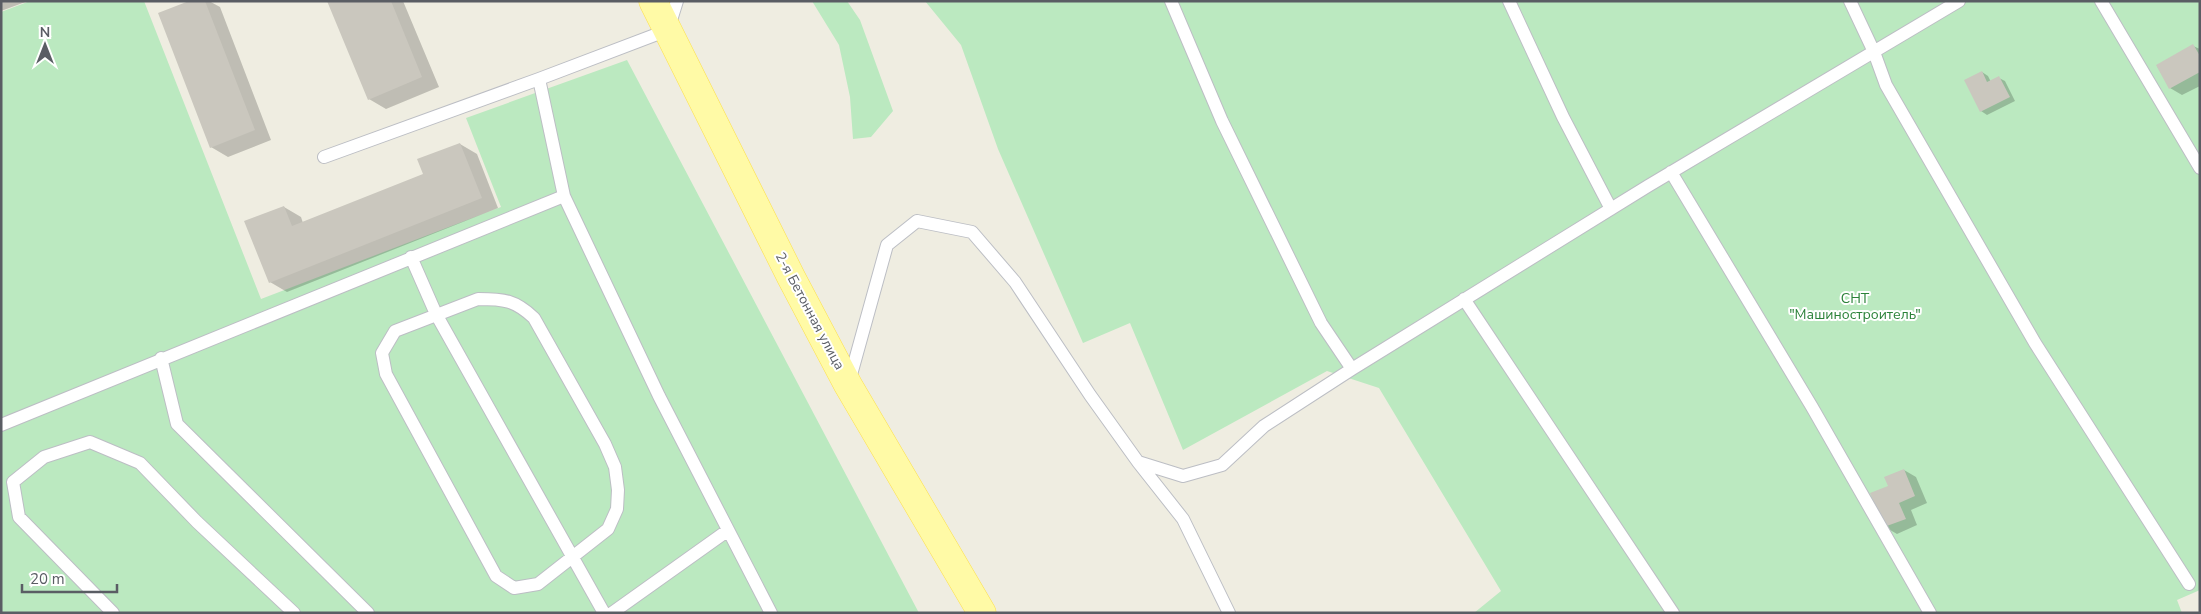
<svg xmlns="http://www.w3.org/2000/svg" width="2201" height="614" font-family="'Nunito Sans',sans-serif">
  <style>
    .green { fill: #bbe9c0 }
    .shadow { fill: #0003 }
    .building { fill: #cac7be }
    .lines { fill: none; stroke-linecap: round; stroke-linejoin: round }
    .service-casing { stroke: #bcbec4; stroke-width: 14 }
    .primary-casing { stroke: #fee04b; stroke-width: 29 }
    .service { stroke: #fff; stroke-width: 12 }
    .primary { stroke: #fffaa6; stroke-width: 28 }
    .labels { text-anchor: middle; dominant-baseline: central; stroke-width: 4; stroke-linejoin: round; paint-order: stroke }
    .park-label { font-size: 14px; fill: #2b8239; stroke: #fff }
    .street-label { font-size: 14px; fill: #5a5d64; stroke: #fff }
  </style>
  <rect width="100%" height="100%" fill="#efede1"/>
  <path class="green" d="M30,1H144L261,299L501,207L466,118L627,60L919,613H1V12Z
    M812,1H847L860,20L893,111L871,137L853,139L850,97L839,45Z
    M925,1H2200V590L2177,600L2182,613H1474L1501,591L1379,388L1327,371L1183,450L1130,323L1083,343L998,149L961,45Z"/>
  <path class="shadow" d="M1,1H28L1,11Z
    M193,1H209L220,7L271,140L228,157L211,147Z
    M328,1H403L439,87L386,109L369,99Z
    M2193,46L2200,49V86L2182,95L2170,88L2157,66Z
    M1982,72L1988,76L1991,82L1999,78L2005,81L2015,101L1987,115L1981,111Z
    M460,144L477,154L498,208L287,292L270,282L284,207L301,217L303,223L425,174Z
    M1904,470L1916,477L1927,503L1911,510L1917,525L1897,534L1885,527L1890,487Z"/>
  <path class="building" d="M189,1H205L255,130L210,148L158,13Z
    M327,1H391L422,77L368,100Z
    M2193,44L2200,56V72L2169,89L2156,65Z
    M1982,71L1987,82L1999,76L2010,97L1980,112L1964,80Z
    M460,143L482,198L269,283L244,221L284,206L292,226L423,174L417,159Z
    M1904,469L1915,496L1899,503L1906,519L1884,527L1870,493L1888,486L1884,477Z"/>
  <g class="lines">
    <defs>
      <path id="service" d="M1171,1L1222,121L1321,323L1352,369
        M1509,1L1563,117L1611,209
        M1850,1L1874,52L1886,85L2035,343L2189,584
        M2101,1L2200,168
        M539,79L564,196
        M324,157L539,79L668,30L677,1
        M1671,172L1812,407L1930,613
        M411,257L436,314L604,613
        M478,299C504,299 515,300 534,318L605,444L615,467L618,490L617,509L608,529L538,584L514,588L496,576L386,374L382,353L395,331Z
        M1464,299L1673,613
        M161,358L177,424L368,613
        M849,382L887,245L917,221L972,232L1015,282L1090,395L1138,462L1183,519L1229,613
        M1,425L564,196L659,396L771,613
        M1138,462L1183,476L1222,465L1264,426L1352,369L1648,186L1959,1
        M113,613L19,517L13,482L44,457L90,442L140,463L197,522L294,613
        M612,613L727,531"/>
      <path id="primary" d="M653,1L791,277L848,385L982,613"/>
    </defs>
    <use href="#service" class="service-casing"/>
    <use href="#primary" class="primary-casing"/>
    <use href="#service" class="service"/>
    <use href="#primary" class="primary"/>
  </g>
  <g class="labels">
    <g class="park-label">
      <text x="1855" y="298">СНТ<tspan x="1855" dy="16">"Машиностроитель"</tspan></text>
    </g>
    <g class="street-label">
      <text transform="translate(810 311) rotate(62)">2-я Бетонная улица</text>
    </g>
  </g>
  <rect width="2201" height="614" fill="none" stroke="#5a5d64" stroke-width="5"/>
  <g transform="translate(45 45)" stroke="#ffffff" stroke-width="4" paint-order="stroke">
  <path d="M0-4L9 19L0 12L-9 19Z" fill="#5a5d64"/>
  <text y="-8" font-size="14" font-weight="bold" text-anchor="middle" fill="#5a5d64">N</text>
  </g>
  <path d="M22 584v8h95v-8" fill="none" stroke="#5a5d64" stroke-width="2.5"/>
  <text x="30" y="584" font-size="15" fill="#5a5d64" stroke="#ffffff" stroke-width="4" paint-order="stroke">20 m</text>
</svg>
